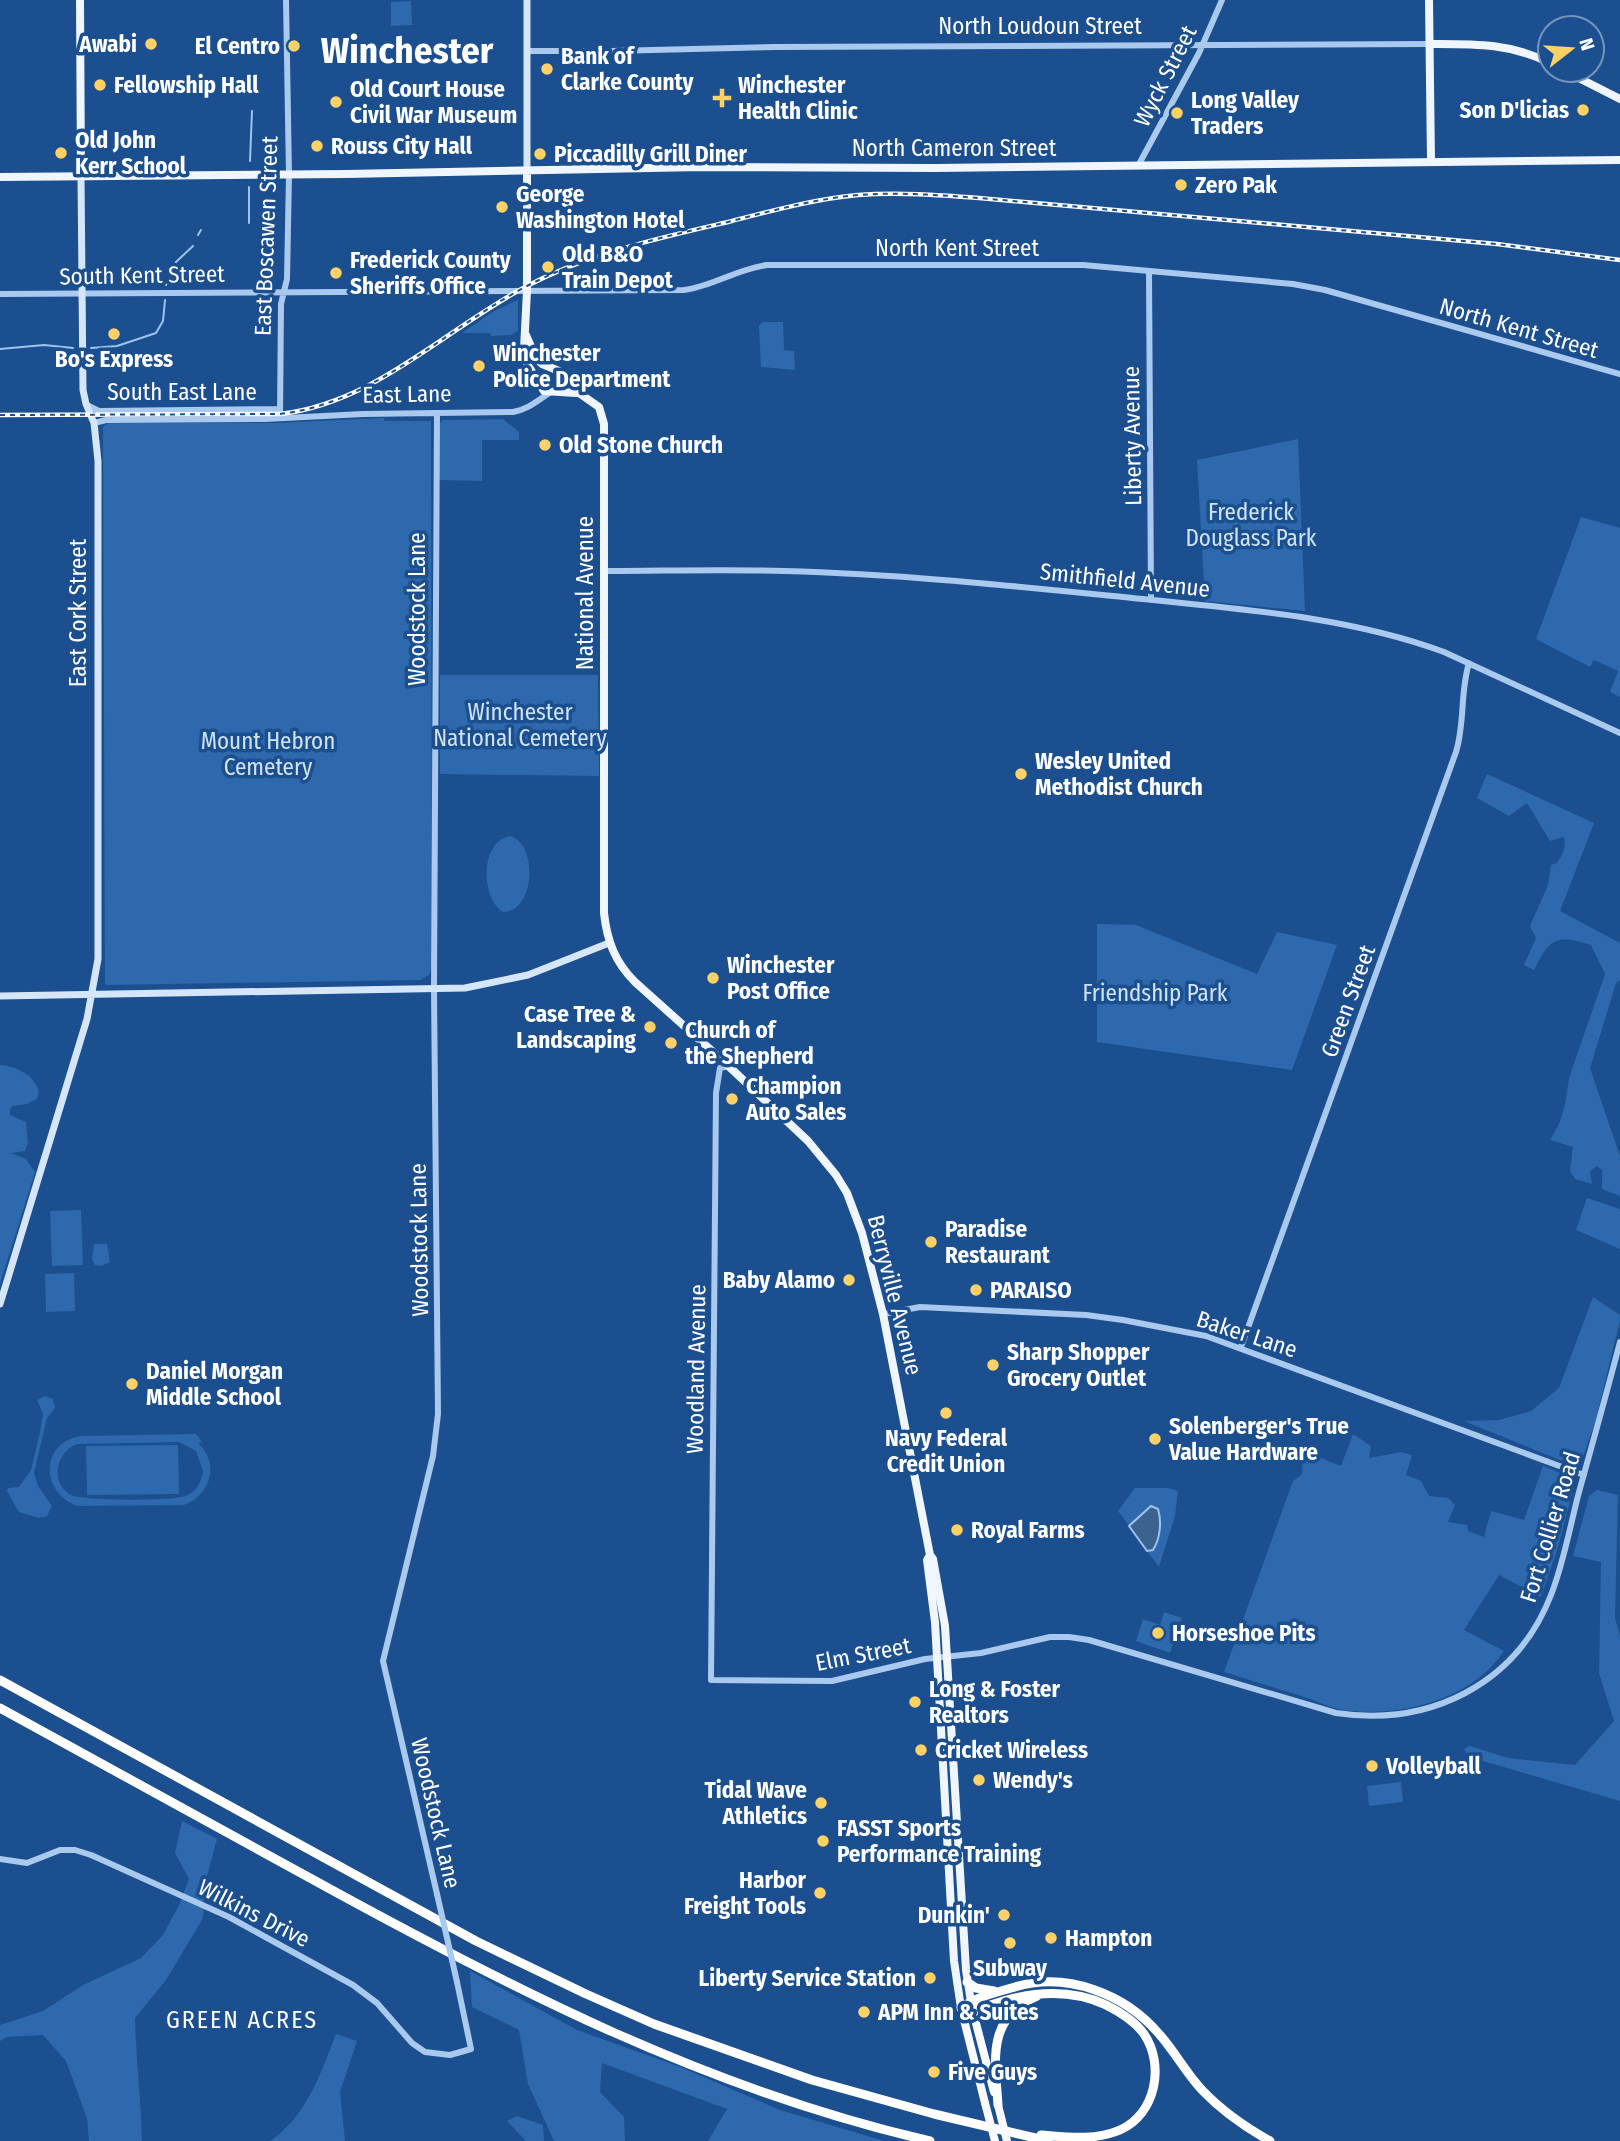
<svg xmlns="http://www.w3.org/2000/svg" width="1620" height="2141" font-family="'Fira Sans Condensed',sans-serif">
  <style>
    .green { fill: #2e69ad; fill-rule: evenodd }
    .water { fill: #3c6290; stroke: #9cc4f0; stroke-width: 2 }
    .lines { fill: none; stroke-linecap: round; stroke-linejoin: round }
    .stream { stroke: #9cc4f0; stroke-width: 2 }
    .tertiary { stroke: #a9c9ee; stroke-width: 6 }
    .secondary { stroke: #d6e6fa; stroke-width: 7 }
    .primary { stroke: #f0f6ff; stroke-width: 8 }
    .trunk { stroke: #f8faff; stroke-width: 8 }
    .motorway { stroke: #fff; stroke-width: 9 }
    .rail-casing { stroke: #fff; stroke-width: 4.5 }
    .rail { stroke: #1b4f8f; stroke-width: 2; stroke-dasharray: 5; stroke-linecap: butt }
    .tertiary-bridge { stroke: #a9c9ee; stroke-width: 6 }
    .trunk-bridge { stroke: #f8faff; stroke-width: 8 }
    .poi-dot { fill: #ffd166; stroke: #1b4f8f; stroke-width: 2.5 }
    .labels { text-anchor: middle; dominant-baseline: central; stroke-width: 7; stroke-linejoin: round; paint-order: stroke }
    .street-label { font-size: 23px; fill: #fff; stroke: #1b4f8f }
    .poi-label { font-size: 23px; font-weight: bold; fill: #fff; stroke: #1b4f8f; text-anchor: start }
    .park-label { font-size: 23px; fill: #cfe3fa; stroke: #1b4f8f }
    .neighbourhood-label { font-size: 24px; letter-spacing: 2px; fill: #fff; stroke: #1b4f8f }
    .town-label { font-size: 37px; font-weight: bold; fill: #fff; stroke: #1b4f8f }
  </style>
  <rect width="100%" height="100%" fill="#1b4f8f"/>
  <path class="green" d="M411,1L412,25L391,26V2Z
    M518,300V331L511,335L491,336L490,333H462L494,311Z
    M762,322H783L784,350L794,351L795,370L761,367L759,326Z
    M384,418V421H431L432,961L430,974L421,980L105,985L103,427L108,423H274Z
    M503,419L519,432V440H482V481L439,480V424L443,420Z
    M1298,439L1305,611L1205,601L1197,460Z
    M1581,517L1620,528V697L1610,692L1618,671L1594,660L1590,667L1536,639Z
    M440,675H598L599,776L440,774Z
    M1487,774L1594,823L1560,911L1620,943V980L1616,983L1590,1068L1620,1156V1196L1602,1189V1170L1597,1166L1590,1171L1592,1184L1575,1179L1570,1171L1573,1147L1550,1140L1559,1124L1565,1105L1569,1078L1605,974L1591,945C1556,934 1550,938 1534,970L1524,965L1536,938L1530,926L1548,885L1551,865L1557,863C1563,854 1566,847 1564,837L1550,841L1527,803L1509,816L1477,798Z
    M510,836C538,844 536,911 503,912C480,898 480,841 510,836Z
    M1097,924L1136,925L1257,974L1277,932L1337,945L1292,1070L1097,1042Z
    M0,1065C17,1067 33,1074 39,1091L37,1099L27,1104L12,1106L10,1110V1115L26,1122L28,1143L25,1151L11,1153L26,1159L35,1172L0,1284Z
    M1587,1198L1620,1209V1249L1576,1230Z
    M81,1210L83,1265L52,1266L50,1211Z
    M94,1244H107L110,1262L101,1266L95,1265L92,1259Z
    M74,1273L75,1311L46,1312L45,1274Z
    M1593,1297L1620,1315V1320L1595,1423L1580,1465H1572L1464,1421L1499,1420L1531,1411L1559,1388Z
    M44,1396L53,1399L55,1408L47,1418L34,1473L38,1486L52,1506L47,1516L39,1518L19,1512L7,1491L8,1488L19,1487L31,1470L40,1432L43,1414L37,1400Z
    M196,1434L202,1442L198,1443C220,1463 211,1495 184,1505L77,1506C40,1492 40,1444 80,1436ZM179,1442L196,1451L203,1471C201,1482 197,1492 185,1496C173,1501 82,1501 71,1495C49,1483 56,1452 77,1444Z
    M1353,1434L1371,1446L1369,1458L1401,1452L1412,1455L1406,1475L1421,1481L1429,1496L1448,1498L1455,1505L1448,1522L1467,1525L1468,1531L1484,1537L1491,1511L1524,1520L1543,1466C1556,1472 1573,1474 1573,1490L1558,1547L1541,1597L1499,1575L1464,1630L1504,1651C1472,1700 1399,1718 1343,1710C1331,1708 1319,1702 1307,1698C1280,1689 1252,1681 1224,1672L1293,1481L1302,1474L1303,1451L1341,1466Z
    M178,1445L179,1494L87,1495L86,1446Z
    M1135,1488H1168L1178,1491L1175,1516L1159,1567L1147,1551L1153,1550L1160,1523L1150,1506L1129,1526L1118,1511Z
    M1597,1490L1618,1495L1615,1618L1620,1636V1801L1469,1757L1464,1749L1470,1746L1508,1758L1575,1765L1614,1721L1599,1673L1601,1562L1573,1556L1589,1496Z
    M1164,1612L1182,1618L1170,1653L1136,1641L1143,1619L1160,1625Z
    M1401,1782L1403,1802L1369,1806L1367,1786Z
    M182,1821L217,1839L205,1883L203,1918L166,1980L135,2018C136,2059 141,2100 142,2141H89L87,2118L66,2061L43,2035L7,2037L0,2041V2025L43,2011L83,1985L141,1958L163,1935L179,1905L189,1879L175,1853Z
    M470,1971L577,2030L678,2066L780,2110L884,2141H708L727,2109L602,2063L600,2092L624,2117L625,2141H554L528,2084L519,2030L472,2007Z
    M336,2034L357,2041L340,2092L345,2141H270C306,2117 321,2073 336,2034Z
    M517,2116L543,2125L544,2141H526L507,2121Z"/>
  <path class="water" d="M1151,1506L1158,1509C1162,1522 1160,1539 1153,1550L1147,1551L1129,1526Z"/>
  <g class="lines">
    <path class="stream" d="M250,161L252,111
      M249,187V223
      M198,235L201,230
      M166,285L176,262L193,246
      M91,348L117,346L156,333L163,321L165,300
      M0,349L44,345L73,348"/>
    <path class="tertiary" d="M527,51H612L775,47L1430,44
      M1138,166L1199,53L1222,0
      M1149,271L1151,600
      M0,294L684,290C713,286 737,269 767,265H1083L1293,284L1325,290L1620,374
      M87,405L99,411L280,409
      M280,418L281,304L287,279L289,175L286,0
      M94,423L106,420L265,419L363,414L513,412C529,409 538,400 551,392
      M604,571C664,571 724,569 784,571C904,574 1023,587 1143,599C1241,609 1350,617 1444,652L1620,733
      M729,1066L720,1068L716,1093L711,1680L832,1681L925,1659L981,1653L1050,1637H1069L1089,1640L1336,1713C1429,1727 1516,1685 1551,1595C1564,1562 1570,1526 1579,1492C1593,1442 1607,1392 1620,1342
      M883,1314L920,1307L1086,1315L1123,1320L1206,1336L1584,1475
      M1241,1347L1456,752C1465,723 1460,692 1469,663
      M0,1859L27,1863L60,1850H75L91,1855L229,1917L353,1985L377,2003L412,2043L425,2052L450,2055L471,2049L457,1982
      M437,1894L383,1661L433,1456L438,1414L434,989L437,413"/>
    <path class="secondary" d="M527,0V171
      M0,996L465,988L528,975L609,943
      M0,1304L87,1019L98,959V461L94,423L86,404L83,390L81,176"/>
    <path class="primary" d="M80,0L81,176
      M1429,0L1431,161
      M1430,44C1473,44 1511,43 1550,63
      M1563,70L1620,99
      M527,171V291L524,349L527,364L544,391L576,393
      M0,177L346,174L702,167L935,168L1620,160
      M526,335L536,358L542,364L559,371L579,393L599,407L604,424V913C607,941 615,962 635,982L721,1059L808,1141L836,1175L847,1193L862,1233L883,1314L930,1555L933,1559L945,1626L966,1970L971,2002
      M930,1555L927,1560L935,1622L954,1961L961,2008"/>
    <path class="trunk" d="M971,2004L994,2092
      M961,2008L985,2103"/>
    <path class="motorway" d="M0,1680L476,1941L586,1994L654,2024L812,2080L934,2114L1048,2141
      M0,1708C104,1764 207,1821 310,1878C508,1987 708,2090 930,2141
      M967,1982L976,1988L994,1991
      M961,2008C976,2012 992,2004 1007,2000C1041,1991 1074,1990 1106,2005C1120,2012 1135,2021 1144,2034C1165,2065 1156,2114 1120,2130C1094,2141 1067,2137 1041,2135
      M961,2008C975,1997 998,1992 1015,1987C1067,1971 1126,1994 1160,2035C1175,2052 1186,2073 1202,2090C1222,2111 1245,2127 1270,2141
      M998,2105C995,2060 986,2018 1037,1996"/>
    <defs>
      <path id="rail" d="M0,415L280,414C375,403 445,329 527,286C590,253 659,238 728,222C771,211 814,199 858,195C898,192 939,195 979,198L1497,244L1620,260"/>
    </defs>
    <use href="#rail" class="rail-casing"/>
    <use href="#rail" class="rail"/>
    <path class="tertiary-bridge" d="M437,1894L457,1982"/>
    <path class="trunk-bridge" d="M985,2103L995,2141
      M998,2105L1007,2141"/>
  </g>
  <g class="poi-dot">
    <circle cx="151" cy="44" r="7"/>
    <circle cx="294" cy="46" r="7"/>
    <circle cx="547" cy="69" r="7"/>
    <circle cx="100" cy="85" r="7"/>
    <path d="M718.5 87.5h7v7h7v7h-7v7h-7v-7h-7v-7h7z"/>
    <circle cx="336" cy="102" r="7"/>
    <circle cx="1583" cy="110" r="7"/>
    <circle cx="1177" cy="113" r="7"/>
    <circle cx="317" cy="146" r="7"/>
    <circle cx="61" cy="153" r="7"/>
    <circle cx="540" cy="154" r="7"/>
    <circle cx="1181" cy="185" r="7"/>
    <circle cx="502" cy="207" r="7"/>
    <circle cx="548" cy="267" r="7"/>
    <circle cx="336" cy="273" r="7"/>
    <circle cx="114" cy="334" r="7"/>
    <circle cx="479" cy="366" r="7"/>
    <circle cx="545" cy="445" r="7"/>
    <circle cx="1021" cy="774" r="7"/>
    <circle cx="713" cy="978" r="7"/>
    <circle cx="650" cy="1027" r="7"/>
    <circle cx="671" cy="1043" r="7"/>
    <circle cx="732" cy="1099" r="7"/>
    <circle cx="931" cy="1242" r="7"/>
    <circle cx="849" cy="1280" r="7"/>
    <circle cx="976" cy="1290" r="7"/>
    <circle cx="993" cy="1365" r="7"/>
    <circle cx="132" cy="1384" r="7"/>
    <circle cx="946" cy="1413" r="7"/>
    <circle cx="1155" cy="1439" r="7"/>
    <circle cx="957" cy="1530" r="7"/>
    <circle cx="1158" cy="1633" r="7"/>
    <circle cx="915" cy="1702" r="7"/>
    <circle cx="921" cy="1750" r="7"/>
    <circle cx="1372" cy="1766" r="7"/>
    <circle cx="979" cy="1780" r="7"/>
    <circle cx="821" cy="1803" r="7"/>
    <circle cx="823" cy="1841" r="7"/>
    <circle cx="820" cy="1893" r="7"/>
    <circle cx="1004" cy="1915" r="7"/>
    <circle cx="1051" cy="1938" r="7"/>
    <circle cx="1010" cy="1943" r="7"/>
    <circle cx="930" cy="1978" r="7"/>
    <circle cx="864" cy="2012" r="7"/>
    <circle cx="934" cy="2072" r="7"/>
  </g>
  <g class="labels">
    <g class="street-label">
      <text x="1040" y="26">North Loudoun Street</text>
      <text transform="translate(1165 76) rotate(-63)">Wyck Street</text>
      <text x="954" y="148">North Cameron Street</text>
      <text transform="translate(266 236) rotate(-88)">East Boscawen Street</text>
      <text x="957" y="248">North Kent Street</text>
      <text transform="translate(142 275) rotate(-1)">South Kent Street</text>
      <text transform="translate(1519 328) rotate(16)">North Kent Street</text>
      <text x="182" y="392">South East Lane</text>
      <text transform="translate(407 394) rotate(-1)">East Lane</text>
      <text transform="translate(1132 436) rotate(-91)">Liberty Avenue</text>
      <text transform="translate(1125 580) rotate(6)">Smithfield Avenue</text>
      <text transform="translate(585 593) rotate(-90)">National Avenue</text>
      <text transform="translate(417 609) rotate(-90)">Woodstock Lane</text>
      <text transform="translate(78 613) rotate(-90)">East Cork Street</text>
      <text transform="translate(1348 1001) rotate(-70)">Green Street</text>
      <text transform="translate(419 1240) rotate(-91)">Woodstock Lane</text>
      <text transform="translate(895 1295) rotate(76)">Berryville Avenue</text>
      <text transform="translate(1247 1334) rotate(18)">Baker Lane</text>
      <text transform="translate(696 1369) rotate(-89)">Woodland Avenue</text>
      <text transform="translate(1550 1527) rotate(-73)">Fort Collier Road</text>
      <text transform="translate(863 1654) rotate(-11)">Elm Street</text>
      <text transform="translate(436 1813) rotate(77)">Woodstock Lane</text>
      <text transform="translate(254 1913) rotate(27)">Wilkins Drive</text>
    </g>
    <g class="poi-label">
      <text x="137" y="44" text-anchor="end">Awabi</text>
      <text x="280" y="46" text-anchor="end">El Centro</text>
      <text x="561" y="56">Bank of<tspan x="561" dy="26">Clarke County</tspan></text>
      <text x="114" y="85">Fellowship Hall</text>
      <text x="738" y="85">Winchester<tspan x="738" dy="26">Health Clinic</tspan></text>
      <text x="350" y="89">Old Court House<tspan x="350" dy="26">Civil War Museum</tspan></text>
      <text x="1191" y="100">Long Valley<tspan x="1191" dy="26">Traders</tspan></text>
      <text x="1569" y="110" text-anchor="end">Son D'licias</text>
      <text x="75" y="140">Old John<tspan x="75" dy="26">Kerr School</tspan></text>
      <text x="331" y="146">Rouss City Hall</text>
      <text x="554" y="154">Piccadilly Grill Diner</text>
      <text x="1195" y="185">Zero Pak</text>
      <text x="516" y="194">George<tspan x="516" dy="26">Washington Hotel</tspan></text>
      <text x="562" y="254">Old B&amp;O<tspan x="562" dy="26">Train Depot</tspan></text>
      <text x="350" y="260">Frederick County<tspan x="350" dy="26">Sheriffs Office</tspan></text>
      <text x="493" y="353">Winchester<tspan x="493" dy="26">Police Department</tspan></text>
      <text x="114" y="359" text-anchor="middle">Bo's Express</text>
      <text x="559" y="445">Old Stone Church</text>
      <text x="1035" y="761">Wesley United<tspan x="1035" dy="26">Methodist Church</tspan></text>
      <text x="727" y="965">Winchester<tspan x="727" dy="26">Post Office</tspan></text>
      <text x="636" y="1014" text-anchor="end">Case Tree &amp;<tspan x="636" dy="26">Landscaping</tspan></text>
      <text x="685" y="1030">Church of<tspan x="685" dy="26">the Shepherd</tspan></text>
      <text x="746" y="1086">Champion<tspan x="746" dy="26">Auto Sales</tspan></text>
      <text x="945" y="1229">Paradise<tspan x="945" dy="26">Restaurant</tspan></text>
      <text x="835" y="1280" text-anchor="end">Baby Alamo</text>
      <text x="990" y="1290">PARAISO</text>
      <text x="1007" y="1352">Sharp Shopper<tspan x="1007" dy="26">Grocery Outlet</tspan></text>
      <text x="146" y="1371">Daniel Morgan<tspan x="146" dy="26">Middle School</tspan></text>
      <text x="1169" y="1426">Solenberger's True<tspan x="1169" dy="26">Value Hardware</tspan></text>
      <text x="946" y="1438" text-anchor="middle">Navy Federal<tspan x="946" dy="26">Credit Union</tspan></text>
      <text x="971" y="1530">Royal Farms</text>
      <text x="1172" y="1633">Horseshoe Pits</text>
      <text x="929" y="1689">Long &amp; Foster<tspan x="929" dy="26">Realtors</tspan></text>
      <text x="935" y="1750">Cricket Wireless</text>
      <text x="1386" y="1766">Volleyball</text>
      <text x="993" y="1780">Wendy's</text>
      <text x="807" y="1790" text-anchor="end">Tidal Wave<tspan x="807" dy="26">Athletics</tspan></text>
      <text x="837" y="1828">FASST Sports<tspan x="837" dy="26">Performance Training</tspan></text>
      <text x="806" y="1880" text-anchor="end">Harbor<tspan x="806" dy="26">Freight Tools</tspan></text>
      <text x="990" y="1915" text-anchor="end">Dunkin'</text>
      <text x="1065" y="1938">Hampton</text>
      <text x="1010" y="1968" text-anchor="middle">Subway</text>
      <text x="916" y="1978" text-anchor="end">Liberty Service Station</text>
      <text x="878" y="2012">APM Inn &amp; Suites</text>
      <text x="948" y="2072">Five Guys</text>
    </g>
    <g class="park-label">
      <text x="1251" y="512">Frederick<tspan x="1251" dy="26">Douglass Park</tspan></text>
      <text x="520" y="712">Winchester<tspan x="520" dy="26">National Cemetery</tspan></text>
      <text x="268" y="741">Mount Hebron<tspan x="268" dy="26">Cemetery</tspan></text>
      <text x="1155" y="993">Friendship Park</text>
    </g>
    <g class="neighbourhood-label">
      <text x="242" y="2020">GREEN ACRES</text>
    </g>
    <g class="town-label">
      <text x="407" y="50">Winchester</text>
    </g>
  </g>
  <g transform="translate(1571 49) rotate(73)"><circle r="33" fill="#1b4f8f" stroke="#7695bc" stroke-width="2"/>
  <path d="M0-5L12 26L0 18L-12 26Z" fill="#ffd166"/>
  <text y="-10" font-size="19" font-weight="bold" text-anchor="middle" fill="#ffffff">N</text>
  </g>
</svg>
